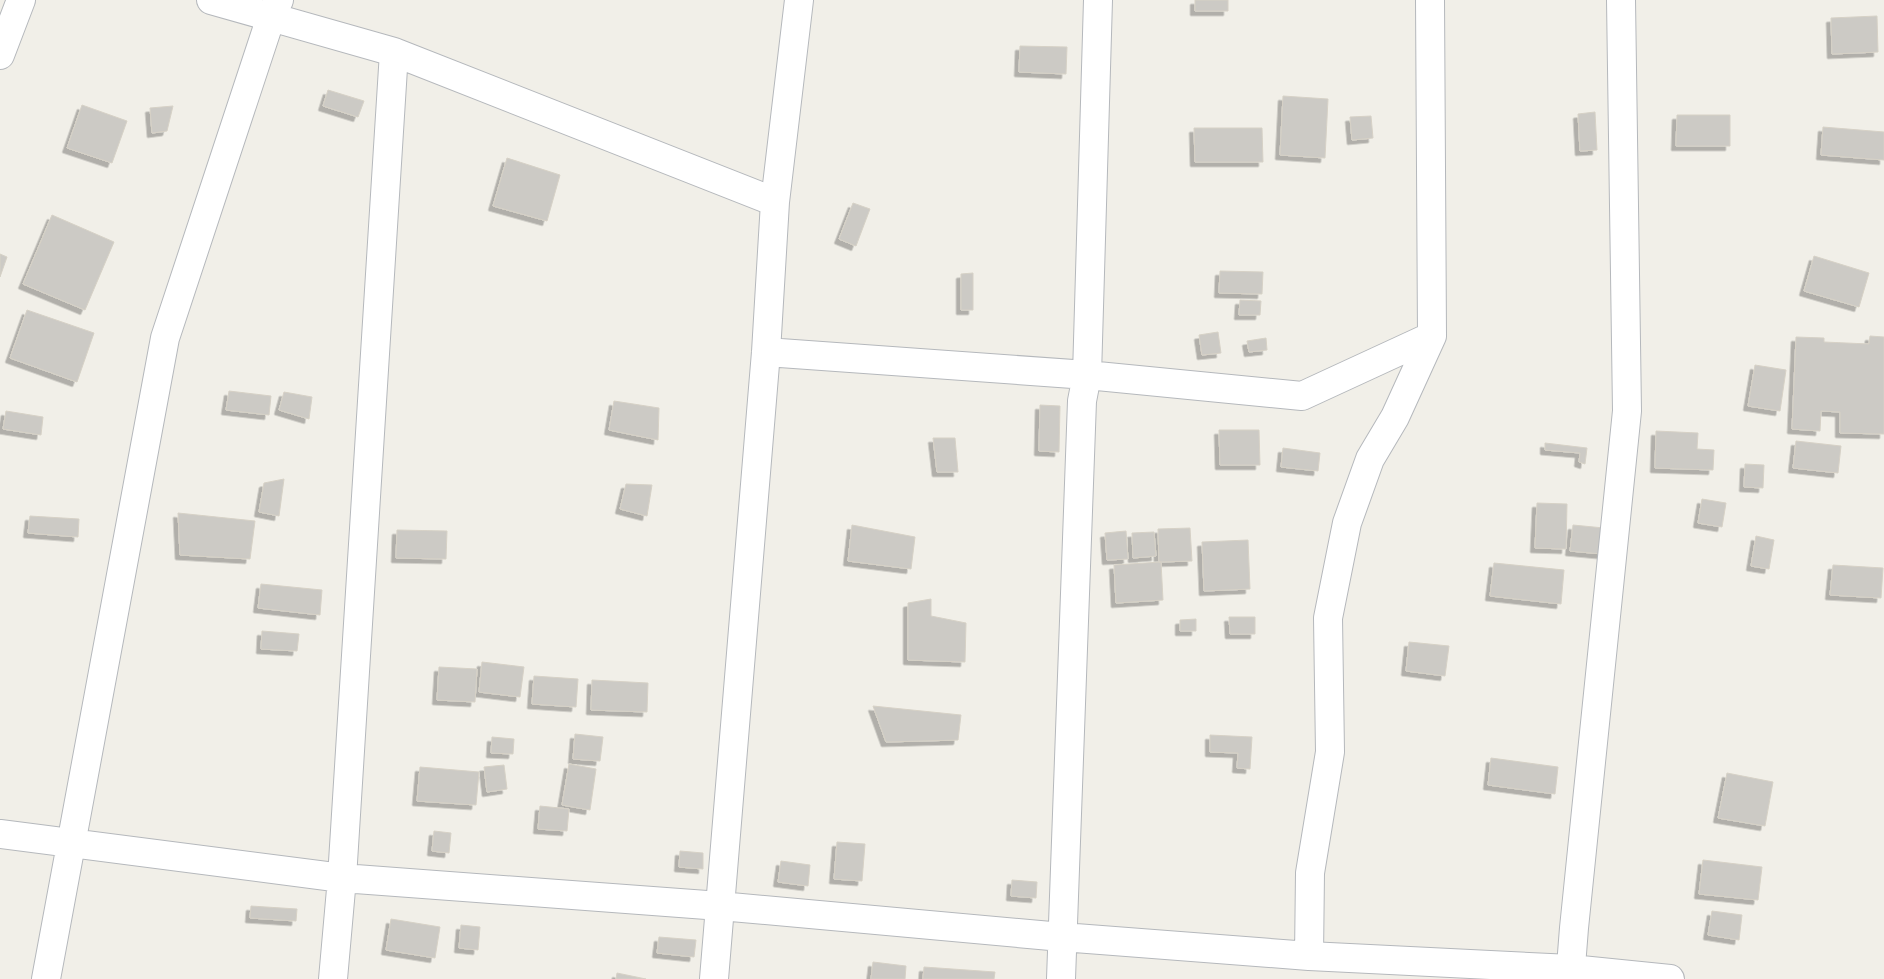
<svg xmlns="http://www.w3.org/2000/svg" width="1884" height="979" font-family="Helvetica,sans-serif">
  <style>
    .building { fill: #cccac5; stroke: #d6d1c6; filter: url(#shadow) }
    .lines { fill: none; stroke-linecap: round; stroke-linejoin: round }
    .minor-casing { stroke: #b5b8bc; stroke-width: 30 }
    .minor { stroke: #fff; stroke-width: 28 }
  </style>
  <defs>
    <filter id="shadow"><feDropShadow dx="-4.5" dy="4.5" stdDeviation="0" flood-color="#0004"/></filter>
  </defs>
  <rect width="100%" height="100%" fill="#f1efe8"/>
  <path class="building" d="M1195,0H1228V11H1195Z
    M1877,16L1878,52L1832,54L1831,18Z
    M1020,46L1067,47L1066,74L1019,72Z
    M328,90L364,101L358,117L323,106Z
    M1283,96L1328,99L1325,158L1280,155Z
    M82,105L127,121L112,163L67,148Z
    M173,106L167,131L152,133L150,108Z
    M1595,112L1597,150L1580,151L1578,114Z
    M1677,115H1730V146H1676Z
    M1371,116L1373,138L1352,140L1350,117Z
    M1823,127L1884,132V160L1821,155Z
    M1194,128H1262L1263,162H1195Z
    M507,158L560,175L547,221L493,206Z
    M853,203L870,209L856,246L839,239Z
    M52,215L114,242L85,310L23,284Z
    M0,254L7,257L0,277Z
    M1814,256L1869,273L1859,307L1804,291Z
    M1220,271L1263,272L1262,294L1219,293Z
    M973,273V310H961V274Z
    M1240,300L1261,301L1260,315H1239Z
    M27,310L94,333L77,382L10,358Z
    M1218,332L1221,353L1202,355L1199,335Z
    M1870,336L1884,337V434L1840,433V412L1821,411L1820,431L1792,429L1796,337L1824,338V342L1869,344Z
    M1266,338L1267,350L1249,352L1247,341Z
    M1755,365L1786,370L1780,411L1748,406Z
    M229,391L271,396L269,415L226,410Z
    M284,392L312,397L309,419L279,410Z
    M614,401L659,408L658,440L609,430Z
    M1040,405L1060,406L1059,452L1039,451Z
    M6,411L43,417L41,435L3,429Z
    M1219,430H1259L1260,465H1220Z
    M1656,431L1698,433L1697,449L1714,450L1713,470L1655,468Z
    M933,438H955L958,472H937Z
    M1796,441L1841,446L1838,473L1793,468Z
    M1545,443L1587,448L1585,464L1579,462L1580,453L1545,450Z
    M1283,448L1320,453L1318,471L1281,467Z
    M1745,464L1764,465L1763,488L1744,487Z
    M284,479L279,516L259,512L264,483Z
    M626,484L652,485L647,516L620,509Z
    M1702,499L1726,503L1722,527L1698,523Z
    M1537,503L1567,504L1566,549L1535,548Z
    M178,513L255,521L250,559L180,555Z
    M30,516L79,519L78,537L28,533Z
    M852,525L915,537L911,569L848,561Z
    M1573,525L1604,528L1602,554L1570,551Z
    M1190,528L1192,561L1159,562L1158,529Z
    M397,530L447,531L446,559L396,558Z
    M1126,531L1128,559L1107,560L1105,533Z
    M1154,532L1156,556L1133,558L1132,533Z
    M1756,536L1774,540L1769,569L1751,566Z
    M1248,540L1250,589L1204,591L1202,542Z
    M1161,562L1163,600L1116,603L1114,565Z
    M1494,563L1564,570L1561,604L1490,596Z
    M1833,565L1883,568L1881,598L1830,595Z
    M261,584L322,590L320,615L258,608Z
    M931,599V616L966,623L965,662L908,660V603Z
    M1229,617H1255V634H1230Z
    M1196,619V631H1180V620Z
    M262,631L299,634L297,651L261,649Z
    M1409,642L1449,646L1445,676L1406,671Z
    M482,662L524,667L520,697L479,692Z
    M439,667L477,669L475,702L437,700Z
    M534,676L578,679L576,707L532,704Z
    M592,680L648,683L647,712L591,710Z
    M873,706L961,715L958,740L886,742Z
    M575,734L603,737L600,761L573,759Z
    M1210,735L1252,737L1250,769L1237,768L1238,753L1210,752Z
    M492,737L514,739L513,754L491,753Z
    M1491,758L1558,767L1555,794L1488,785Z
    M569,764L596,769L590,810L562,805Z
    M504,765L507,789L487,792L484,767Z
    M420,767L479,772L476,805L417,801Z
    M1727,773L1773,782L1765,826L1718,818Z
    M540,806L569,809L567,831L538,829Z
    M434,831L451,833L449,853L432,851Z
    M837,842L865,844L862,881L834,879Z
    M680,851L703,853V869L679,867Z
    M1703,860L1762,867L1758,900L1699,894Z
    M781,861L810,865L808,886L778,882Z
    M1012,880L1037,882L1036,898L1011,896Z
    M251,906L297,909L296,921L250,918Z
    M1712,911L1742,915L1739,940L1708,935Z
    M391,919L440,927L435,958L386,950Z
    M461,925L480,927L478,950L459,948Z
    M659,937L696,940L694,957L657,953Z
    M873,962L906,966L905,979H871Z
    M924,967L995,972L994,979H923Z
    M617,973L646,979H616Z"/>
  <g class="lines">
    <defs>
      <path id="minor" d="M211,0L394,52L775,202
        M0,55L21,0
        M766,352L1087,375L1302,396L1432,336
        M0,834L342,878L720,906L1062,937L1309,956L1571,969L1670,979
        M1309,956L1310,873L1330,752L1328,618L1347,523L1370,459L1395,417L1432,336L1430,0
        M46,979L165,338L271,17L279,0
        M333,979L342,878L394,52
        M714,979L766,352L775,202L799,0
        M1061,979L1082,401L1087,375L1098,0
        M1570,979L1574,928L1627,411L1621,0"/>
    </defs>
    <use href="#minor" class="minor-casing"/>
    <use href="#minor" class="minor"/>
  </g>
</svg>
